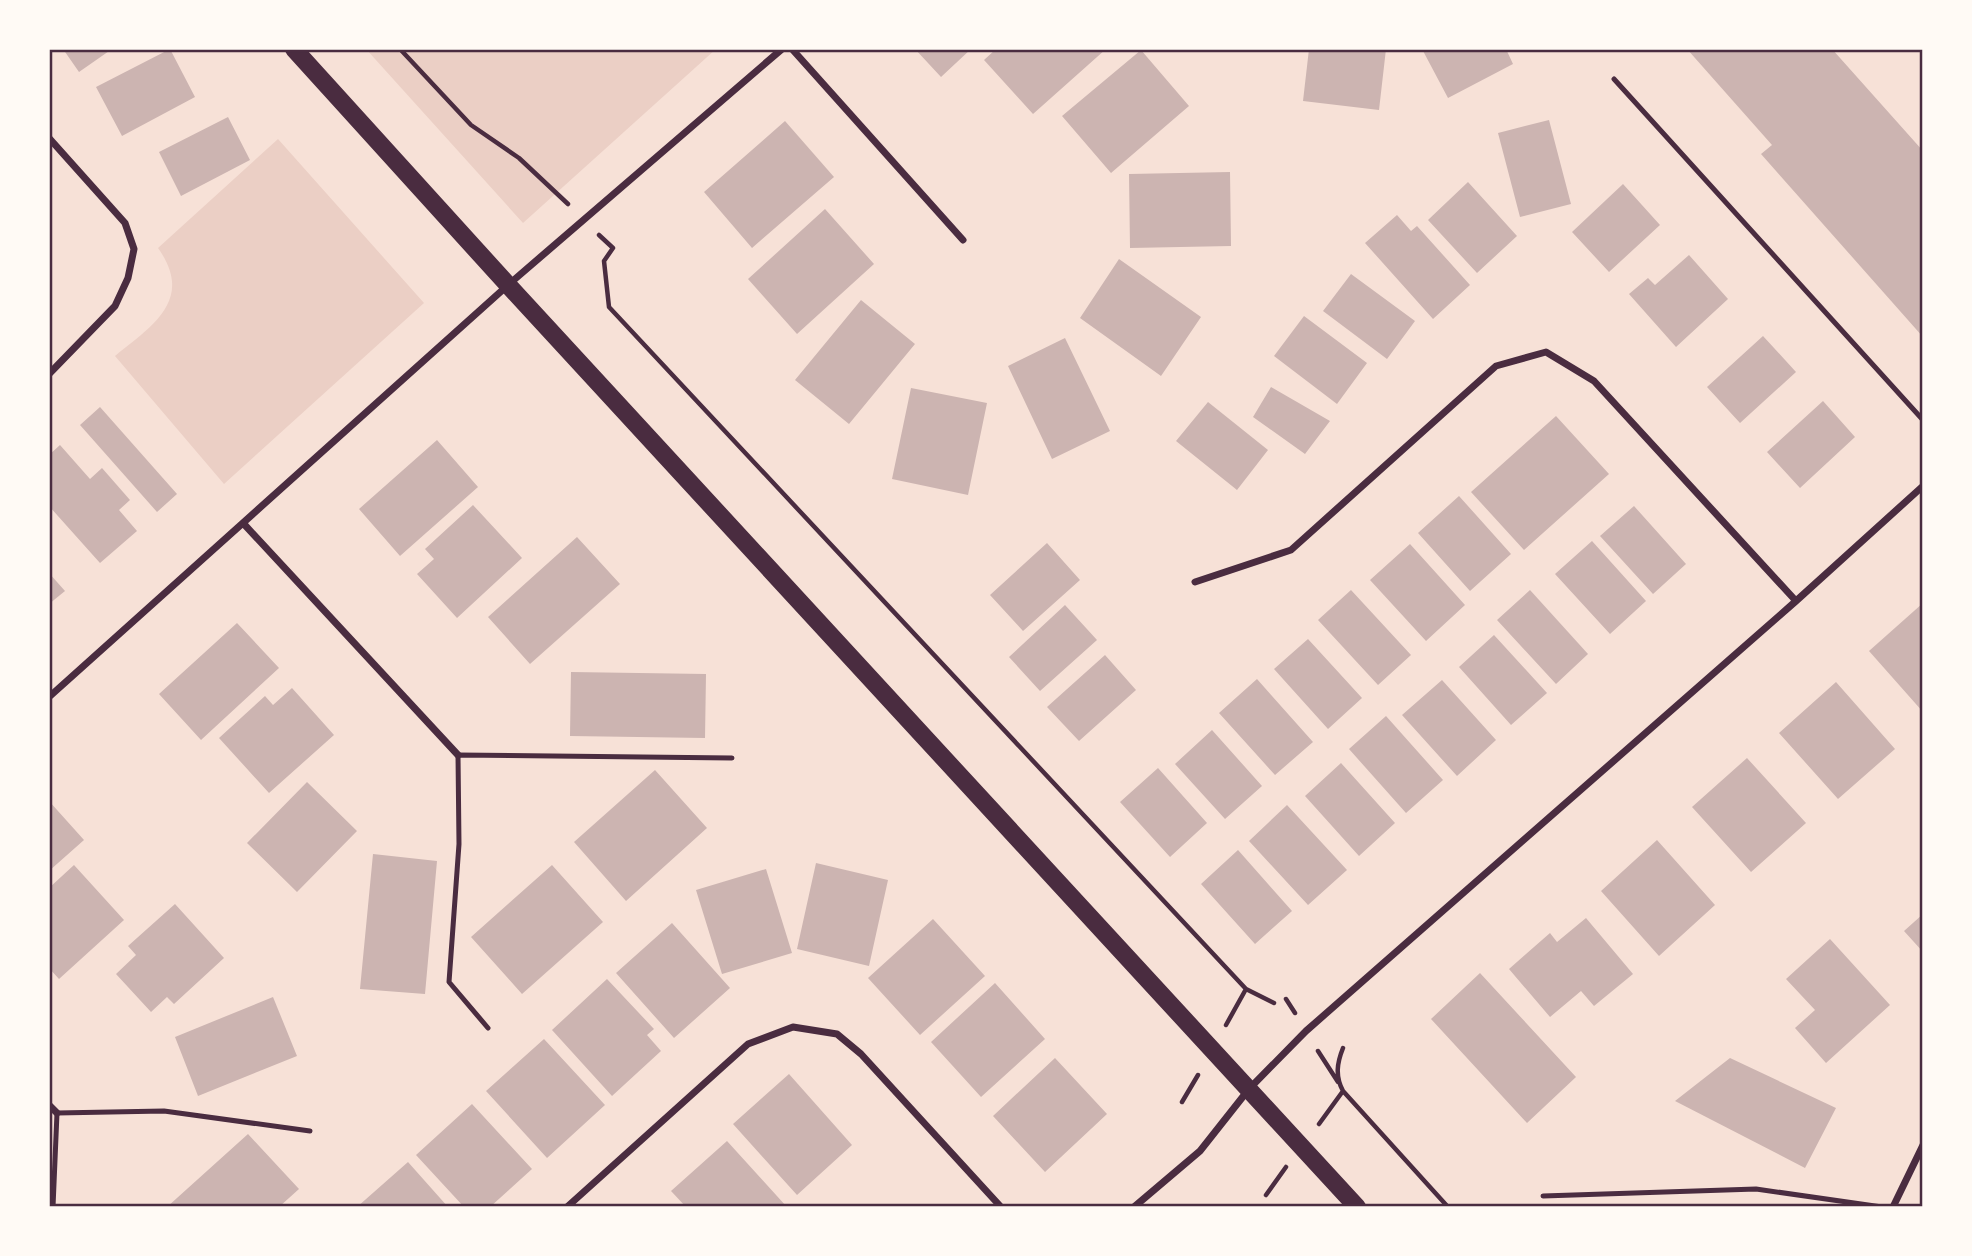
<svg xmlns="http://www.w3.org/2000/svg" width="1972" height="1256" font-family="'Golos Text',sans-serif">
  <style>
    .green { fill: #ebcfc5 }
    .building { fill: #ccb4b1 }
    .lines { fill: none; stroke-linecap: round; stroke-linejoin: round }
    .path { stroke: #4a2c40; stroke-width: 4.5 }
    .service { stroke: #4a2c40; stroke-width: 5 }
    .minor { stroke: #4a2c40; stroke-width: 7 }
    .primary { stroke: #4a2c40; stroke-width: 18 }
    .neatline { fill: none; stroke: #4a2c40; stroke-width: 2.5 }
  </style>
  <rect width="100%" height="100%" fill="#f7e1d7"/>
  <path class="green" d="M366,49H716L523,223Z
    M278,139L424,303L224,484L115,356C152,326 195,300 158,248Z"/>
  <path class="building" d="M63,49H112L79,72Z
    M170,49L195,97L122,136L96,87Z
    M915,49H971L941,77Z
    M996,49H1106L1033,114L984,60Z
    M1309,49H1386L1379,110L1303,101Z
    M1422,49H1506L1513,64L1448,98Z
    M1687,49H1832L1923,151V337L1761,154L1772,145Z
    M1141,50L1189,106L1111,173L1062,116Z
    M228,117L250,160L181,196L159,152Z
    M1549,120L1571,204L1520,217L1498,133Z
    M785,121L834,177L752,248L704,192Z
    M1230,172L1231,246L1130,248L1129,174Z
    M1468,182L1517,236L1477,273L1428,220Z
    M1623,184L1660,225L1609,272L1572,232Z
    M825,209L874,264L797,334L748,279Z
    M1397,215L1411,231L1417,226L1470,285L1433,319L1365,243Z
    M1689,255L1728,299L1676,347L1629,294L1648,278L1655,285Z
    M1119,259L1201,317L1161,376L1080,318Z
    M1351,274L1415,321L1387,359L1323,311Z
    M861,300L915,344L849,424L795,380Z
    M1304,316L1367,363L1337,404L1274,356Z
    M1763,336L1796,372L1740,423L1707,387Z
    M1065,338L1110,431L1052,459L1008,366Z
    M1271,387L1330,421L1305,454L1253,417Z
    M911,388L987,403L968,495L892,479Z
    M1823,401L1855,437L1800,488L1767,452Z
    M1208,402L1268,450L1237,490L1176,441Z
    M100,407L177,494L157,512L80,425Z
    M1556,416L1609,474L1524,550L1471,492Z
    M437,440L478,487L400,556L359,509Z
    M60,445L90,479L102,468L130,500L119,510L137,531L100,563L49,506V455Z
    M1459,496L1511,554L1470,591L1418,533Z
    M473,505L522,558L457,618L417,574L434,559L425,549Z
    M1634,506L1686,564L1653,594L1600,536Z
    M577,537L620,584L530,664L488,617Z
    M1592,541L1646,601L1610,634L1555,574Z
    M1047,543L1080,580L1023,631L990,595Z
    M1410,544L1465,605L1426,641L1370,580Z
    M49,573L65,591L49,604Z
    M1351,590L1411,655L1378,685L1318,620Z
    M1530,590L1588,654L1556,684L1497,620Z
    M1923,603V712L1869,651Z
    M1065,605L1097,640L1040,691L1009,657Z
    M237,623L279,668L201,740L159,694Z
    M1494,635L1547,693L1511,725L1459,667Z
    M1308,639L1362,698L1328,729L1274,669Z
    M1105,655L1136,690L1079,741L1047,707Z
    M571,672L706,674L705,738L570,736Z
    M1257,679L1313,742L1275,775L1219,713Z
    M1442,680L1496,740L1457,776L1402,715Z
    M1836,682L1895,749L1838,799L1779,733Z
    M292,688L334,735L269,793L219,738L265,696L273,705Z
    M1386,716L1443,780L1406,813L1349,749Z
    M1212,730L1262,786L1225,819L1175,764Z
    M1747,758L1806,823L1751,872L1692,807Z
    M1341,763L1395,823L1359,856L1305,796Z
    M1158,768L1207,823L1170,857L1120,802Z
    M655,770L707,828L626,901L574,842Z
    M307,782L357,831L297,892L247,843Z
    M49,801L84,840L49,871Z
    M1287,805L1347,870L1308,905L1249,841Z
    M1657,840L1715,905L1659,956L1601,891Z
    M1238,850L1292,911L1255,944L1201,884Z
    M373,854L437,861L425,994L360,989Z
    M816,863L888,880L869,966L797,949Z
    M74,865L124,920L59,979L49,968V888Z
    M552,865L603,922L522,994L471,937Z
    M766,869L792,953L722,974L696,890Z
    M175,904L224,958L174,1004L167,997L151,1012L116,974L136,955L128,946Z
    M1923,914V952L1904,931Z
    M1586,918L1633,974L1594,1006L1581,991L1550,1017L1509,969L1550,933L1557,942Z
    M933,919L985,976L920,1035L868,978Z
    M672,923L730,988L674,1038L616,973Z
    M1830,939L1890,1005L1826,1063L1795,1028L1815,1010L1786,979Z
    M1480,973L1576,1077L1527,1123L1431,1019Z
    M607,979L654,1029L647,1035L661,1051L612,1096L552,1030Z
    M995,983L1045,1039L981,1097L931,1042Z
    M273,997L297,1056L198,1096L175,1037Z
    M544,1039L605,1105L547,1158L486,1091Z
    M1055,1058L1107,1114L1045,1172L993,1116Z
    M1730,1058L1836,1108L1805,1168L1675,1101Z
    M789,1074L852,1145L797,1195L733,1124Z
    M472,1104L532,1169L490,1207H464L416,1155Z
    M248,1134L299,1189L279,1207H167Z
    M727,1141L786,1206L784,1207H686L671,1191Z
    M408,1162L448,1207H357Z"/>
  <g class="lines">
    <path class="path" d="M400,49L471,125L519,158L568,204
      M599,235L613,248L604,261L609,307L1246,989L1274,1003
      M1286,999L1295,1013
      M1226,1025L1246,989
      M1343,1048C1337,1063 1335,1076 1343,1091L1448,1207
      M1318,1051L1338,1082
      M1182,1102L1198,1075
      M1319,1124L1343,1091
      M1266,1195L1286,1167"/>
    <path class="service" d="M1614,79L1923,420
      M488,1028L449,982L459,844L458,755L732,758
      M1543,1196L1756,1189L1882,1207
      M53,1207L57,1113L164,1111L310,1131"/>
    <path class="minor" d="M792,49L963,240
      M49,138L125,223L134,249L128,278L115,306L49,374
      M243,523L458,755
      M1195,582L1291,550L1496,366L1546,352L1594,381L1796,601
      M49,697L508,285L782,49
      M49,1105L57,1113
      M567,1207L748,1044L793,1027L837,1034L861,1054L1001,1207
      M1134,1207L1200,1151L1249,1089L1306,1031L1796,601L1923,486
      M1893,1207L1923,1145"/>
    <path class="primary" d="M294,49L508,285L1357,1207"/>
  </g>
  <rect width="1972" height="1256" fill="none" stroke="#fffaf5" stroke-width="102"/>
  <rect x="51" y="51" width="1870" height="1154" class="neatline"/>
</svg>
